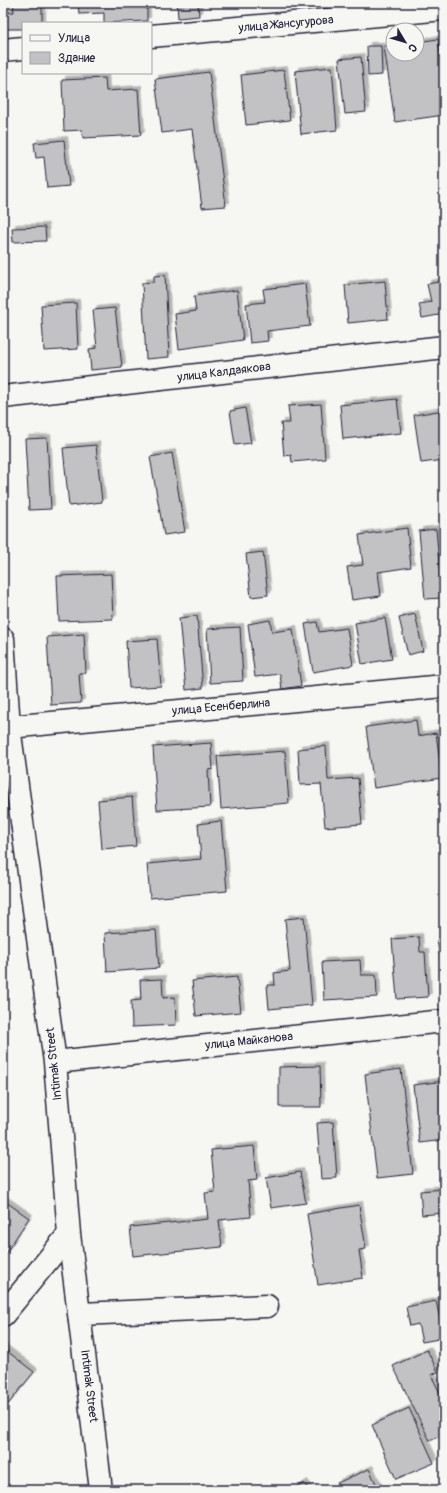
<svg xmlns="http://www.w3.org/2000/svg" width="447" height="1493" font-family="Pangolin,sans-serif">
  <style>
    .building { fill: #c2c2c4; stroke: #22223b; filter: url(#shadow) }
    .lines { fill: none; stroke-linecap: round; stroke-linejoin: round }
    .minor-casing { stroke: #22223b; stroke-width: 25 }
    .minor { stroke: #f6f6f2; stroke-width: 22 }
    .labels { text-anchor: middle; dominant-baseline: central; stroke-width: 4; stroke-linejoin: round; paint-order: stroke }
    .street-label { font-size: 12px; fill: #22223b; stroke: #f6f6f2 }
  </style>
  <defs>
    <filter id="shadow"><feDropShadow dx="3.5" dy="-3.5" stdDeviation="0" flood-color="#0004"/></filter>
  </defs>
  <rect width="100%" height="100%" fill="#f6f6f2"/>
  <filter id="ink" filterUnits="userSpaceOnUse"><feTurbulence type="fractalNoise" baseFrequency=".025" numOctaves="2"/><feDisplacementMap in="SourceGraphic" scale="8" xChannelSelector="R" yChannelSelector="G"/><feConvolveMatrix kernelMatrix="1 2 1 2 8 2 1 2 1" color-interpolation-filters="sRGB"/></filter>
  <g filter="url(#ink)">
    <path class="building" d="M13,3H42V23H23V29H3V13L14,12Z
      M78,3H147V21L104,23V13L79,14Z
      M177,3H198L199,16L178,18Z
      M438,39L444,84V115L395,122L384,46L393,45V54H417V42Z
      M367,46H381L382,75L368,76Z
      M361,57L366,112L345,114L339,59Z
      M332,67L337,130L301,134L295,71Z
      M284,70L290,120L246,125L241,75Z
      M209,72L226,206L202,208L192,129L162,133L155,79Z
      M105,78L106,91L138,89L141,135L83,138L82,130L64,131L62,80Z
      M64,140L69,186L47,188L44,157L36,158L34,143Z
      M45,227L46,241L13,242L12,228Z
      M165,275L169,357L146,359L142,283L154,282V276Z
      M385,281L388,319L348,323L345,285Z
      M444,281V314L422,318L419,304L431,302L427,284Z
      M305,284L310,326L267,331L268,341L250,343L246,304L265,302L263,289Z
      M237,290L243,340L179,349L175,314L196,311L194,296Z
      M76,303L78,349L44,351L41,305Z
      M115,308L122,367L91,370L89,349L97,348L93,310Z
      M397,399L401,433L343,439L340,405Z
      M321,404L325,459L292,462L291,455L284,456L281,423H290L288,406Z
      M245,408L251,443L235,445L230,411Z
      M444,410V460L421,463L414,415Z
      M47,438L51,509L29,510L25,439Z
      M96,445L102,502L69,506L63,448Z
      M172,453L185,532L164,535L150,457Z
      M407,528L411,567L378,572L381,596L352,600L347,567L363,565L359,535Z
      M436,529L442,598L425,599L419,531Z
      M263,552L268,595L251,597L246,554Z
      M111,574L113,619L59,621L57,576Z
      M415,614L423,651L408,655L399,618Z
      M197,616L203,688L186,690L179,618Z
      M385,618L392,659L362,664L355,623Z
      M270,620L272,632L293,629L301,686L282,689L280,674L255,677L248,624Z
      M317,622L319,632L347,628L353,665L313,672L305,624Z
      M240,627L243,681L210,683L207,629Z
      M84,634L86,673H79L81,703L51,705L47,637Z
      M157,639L161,686L129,688L126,641Z
      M416,720L418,736L436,733L442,778L374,788L366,727Z
      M211,743L213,769L208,770L210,807L157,810L153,747Z
      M326,746L328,780L358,778L362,824L325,827L321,784L300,785L298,749Z
      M285,751L289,803L221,809L217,756Z
      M132,797L136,846L102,849L98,800Z
      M221,821L227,891L150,898L147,864L201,859L198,824Z
      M304,917L312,1005L269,1009L267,985H275L274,973L290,971L285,919Z
      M156,930L159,968L107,972L105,933Z
      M419,937L420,952H425L428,997L397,999L392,939Z
      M444,939V980L437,940Z
      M360,960L361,975H376L377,997L324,1000L322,962Z
      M237,977L241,1012L196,1016L192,981Z
      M162,979L163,998L175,997L176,1025L132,1027L131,1001L141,1000L140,980Z
      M320,1066L321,1107H279V1067Z
      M401,1069L413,1174L377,1178L365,1074Z
      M444,1081V1140L420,1143L413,1085Z
      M333,1122L337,1178L321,1179L317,1123Z
      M254,1146L257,1180L248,1181L251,1217L219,1220L222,1247L133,1256L130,1227L208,1219L205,1193L215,1192L211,1150Z
      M300,1172L306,1203L271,1208L266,1178Z
      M444,1189V1213L422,1215L420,1191Z
      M3,1200L29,1218L3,1257Z
      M359,1205L366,1249L359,1250L363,1278L318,1285L307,1214Z
      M436,1301L444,1338L422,1342L418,1324L410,1326L406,1307Z
      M3,1348L34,1372L5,1408L3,1406Z
      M427,1350L438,1372L431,1375L444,1401V1434L430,1441L393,1366Z
      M409,1408L434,1463L396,1479L372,1425Z
      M369,1469L379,1490H340L337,1483Z
      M304,1483L309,1490H294Z"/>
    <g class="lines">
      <defs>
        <path id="minor" d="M151,36L444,9
          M3,50L23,48
          M3,397L444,347
          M3,639L9,727L55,1062L69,1234L101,1490
          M3,735L9,727L444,686
          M55,1062L444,1021
          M80,1314L267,1306
          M3,1315L69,1234"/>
      </defs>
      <use href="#minor" class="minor-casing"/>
      <use href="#minor" class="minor"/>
    </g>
  </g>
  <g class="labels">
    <g class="street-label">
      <text transform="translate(286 24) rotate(-5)">улица Жансугурова</text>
      <text transform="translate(224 372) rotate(-7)">улица Калдаякова</text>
      <text transform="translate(221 707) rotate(-5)">улица Есенберлина</text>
      <text transform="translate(249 1041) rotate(-6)">улица Майканова</text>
      <text transform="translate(54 1064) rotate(-96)">Intimak Street</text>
      <text transform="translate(89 1386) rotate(83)">Intimak Street</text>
    </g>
  </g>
  <rect width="447" height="1493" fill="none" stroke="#f6f6f2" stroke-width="16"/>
  <rect x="8" y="8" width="431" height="1477" fill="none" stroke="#22223b" stroke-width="1.5" filter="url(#ink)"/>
  <rect x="22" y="22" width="130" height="52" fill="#f6f6f2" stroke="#a1a1a9"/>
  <rect x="30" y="35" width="20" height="6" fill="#f6f6f2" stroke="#a1a1a9"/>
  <text x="58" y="42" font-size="12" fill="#22223b">Улица</text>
  <rect x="30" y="52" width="20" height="12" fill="#c2c2c4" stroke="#a1a1a9"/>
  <text x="58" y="62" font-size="12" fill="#22223b">Здание</text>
  <g transform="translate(405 42) rotate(128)"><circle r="19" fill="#f6f6f2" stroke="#a1a1a9"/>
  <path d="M0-3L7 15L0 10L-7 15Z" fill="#22223b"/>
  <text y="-6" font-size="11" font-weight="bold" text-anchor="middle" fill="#22223b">С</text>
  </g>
</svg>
